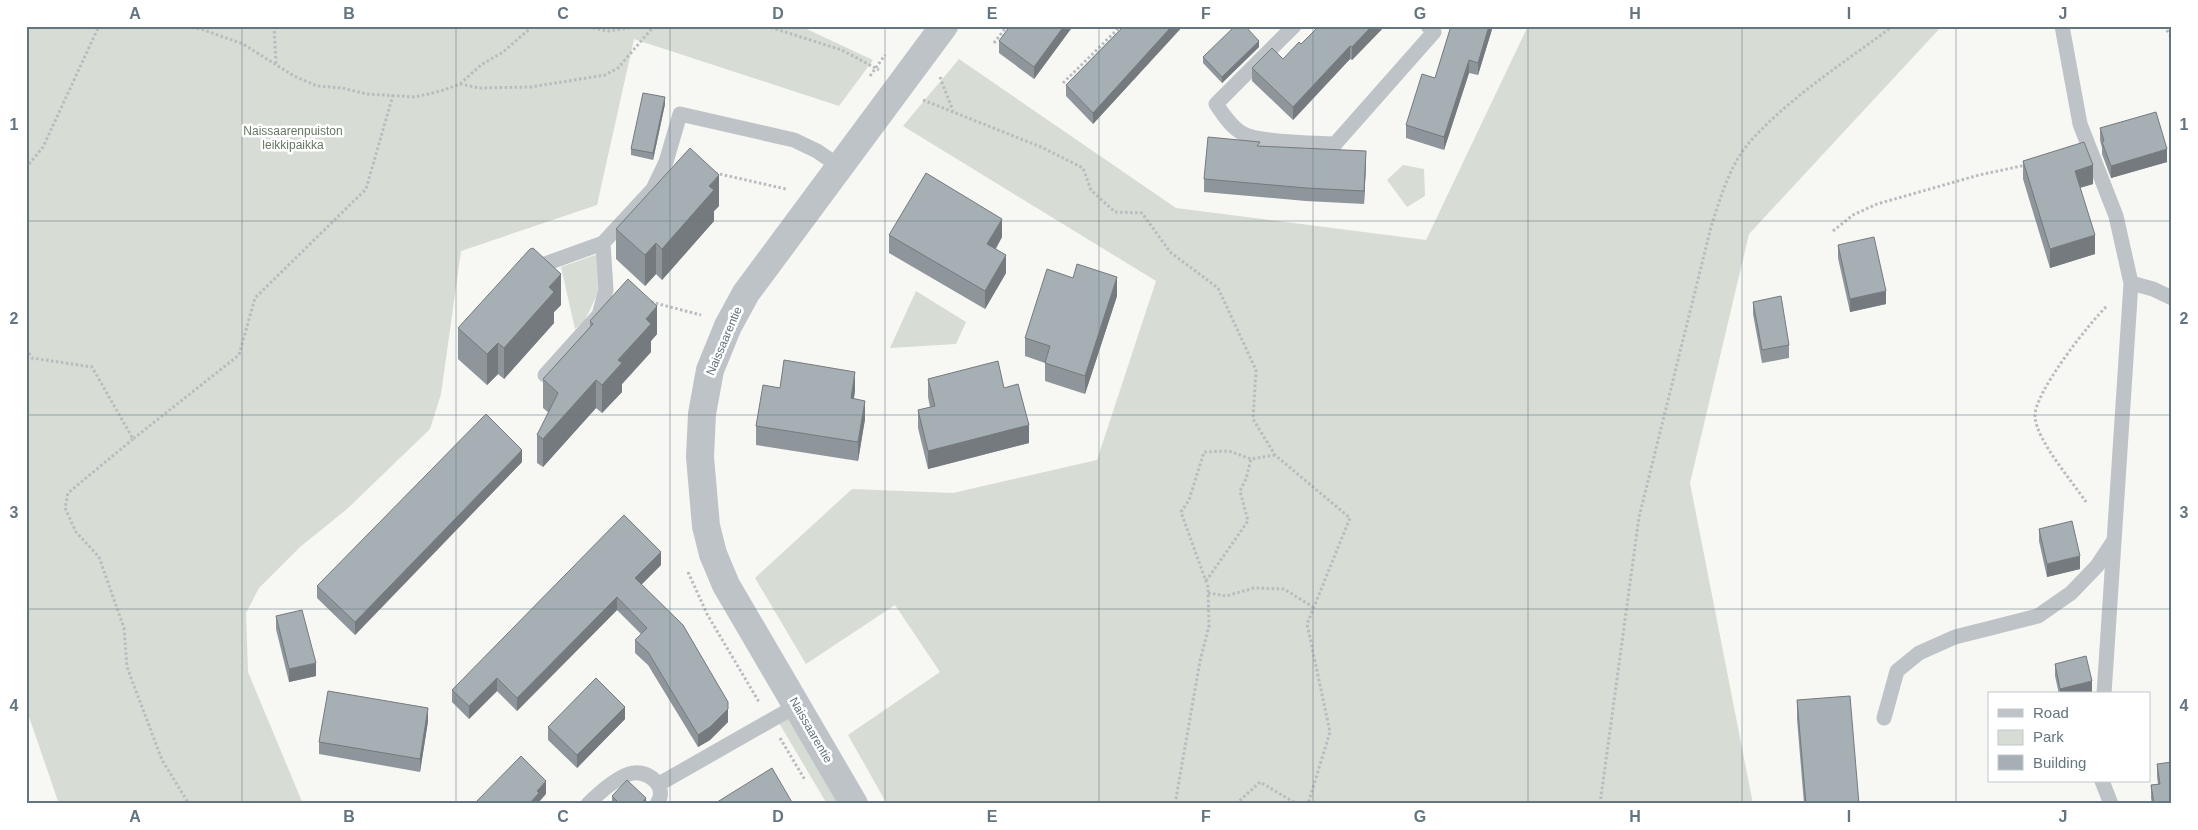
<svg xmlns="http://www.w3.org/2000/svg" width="2198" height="830" font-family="Helvetica,sans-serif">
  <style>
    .green { fill: #d7dcd4 }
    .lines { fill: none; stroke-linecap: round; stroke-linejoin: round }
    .path { stroke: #b9bcbf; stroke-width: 3; stroke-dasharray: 2.5 2.5; stroke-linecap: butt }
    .service { stroke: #bec3c7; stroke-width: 15 }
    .minor { stroke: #bec3c7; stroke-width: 28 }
    .wall { fill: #8e969b }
    .shaded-wall { fill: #747a7e }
    .building { fill: #a5afb4; stroke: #747a7e }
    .grid { fill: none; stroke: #63757f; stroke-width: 1; stroke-opacity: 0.55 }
    .labels { text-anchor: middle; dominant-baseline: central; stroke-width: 5; stroke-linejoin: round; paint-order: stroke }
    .park-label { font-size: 12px; fill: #677762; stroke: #fff }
    .street-label { font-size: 12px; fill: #63757f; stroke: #fff }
    .neatline { fill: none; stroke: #63757f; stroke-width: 2 }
    .grid-label { font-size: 16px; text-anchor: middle; font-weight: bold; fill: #63757f }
  </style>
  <rect width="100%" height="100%" fill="#f7f7f4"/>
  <path class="green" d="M26,26H800L873,60L839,106L634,39L597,205L461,251L441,394L430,429L347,509L300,547L259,588L246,613L248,672L303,804H59L26,708Z
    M1528,26H1942L1749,234L1690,483L1753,804H887L848,735L940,672L895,605L806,664L755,578L852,489L953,493L1097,460L1156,281L903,126L959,59L1176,208L1426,240Z
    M1403,165L1424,169L1425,196L1407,207L1387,180Z
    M598,254L600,289L584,322L575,329L561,267Z
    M916,291L966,322L956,344L890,348Z
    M791,717L843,804H827L779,723Z"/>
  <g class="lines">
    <path class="path" d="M182,26L201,29L243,44L294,76L317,86L342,88L367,94L415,97L441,91L460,84L481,65L503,52L533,26
      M274,26L276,64
      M583,26L608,31L642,26
      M766,26L842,50L879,70
      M2164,26L2172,38
      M994,43L1007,26
      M870,76L885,55
      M940,77L953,111
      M1063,83L1121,26
      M460,84L479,88L531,87L605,75L618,68L654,26
      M923,100L1041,147L1083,168L1091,190L1115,212L1142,213L1170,252L1218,288L1256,370L1253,419L1275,455L1350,518L1307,624L1330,732L1308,804
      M26,168L43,147L99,26
      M715,173L786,189
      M1833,231L1853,215L1877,204L1979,175L2026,165
      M651,302L701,315
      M26,349L32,358L92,367L133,439L239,355L255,298L366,189L393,95
      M133,439L68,493L65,508L76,532L99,557L124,628L127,667L162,760L189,804
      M2086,502C2072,481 2037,441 2035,417C2033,394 2090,322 2107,306
      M688,572L707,614L759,702
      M1206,581L1248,521L1240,491L1246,479L1251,459
      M1208,593L1226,596L1254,588L1284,589L1313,607
      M780,738L805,780
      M1175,804L1200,661L1209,626L1208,587L1181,512L1189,500L1204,452L1229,451L1251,459L1275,455
      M1236,804L1260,782L1297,804
      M1600,804L1639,517L1711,227C1720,199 1729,167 1748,144C1788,98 1844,63 1893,26"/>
    <path class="service" d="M1294,26L1216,104C1223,114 1231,127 1242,133C1258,143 1314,143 1335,144L1434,32L1428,26
      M2062,26L2080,124L2116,216L2131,283L2104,694
      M531,269L603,243L653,189L666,162L680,114L794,140L817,151L839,166
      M2131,283L2153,289L2172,298
      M545,375L599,315L606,290L603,243
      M1884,718L1897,671L1919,653L1955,637L2038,616L2071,593L2097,566L2113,542
      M2102,781L2111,804
      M659,784L796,706
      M588,804C599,793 614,779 629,774C647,768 669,786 657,804"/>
    <path class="minor" d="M854,804L726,585L713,554L706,526L700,457L702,414L710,370L728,326L746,293L944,26"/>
  </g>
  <path class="wall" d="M1073,26L1034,79L999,53V41Z
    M1124,26H1183L1093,124L1066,96V85Z
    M1319,26H1385L1352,60L1350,59L1293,120L1252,81V68L1283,59L1301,44Z
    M1451,26H1493L1478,75L1469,73L1444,150L1406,138V125L1435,78Z
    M1259,47L1222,83L1203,63V57Z
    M665,104L653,160L631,155V149Z
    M2100,128L2167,162L2111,178L2102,154V148L2100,140Z
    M1260,146L1366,164L1364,204L1306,201L1204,192V179Z
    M2023,161L2093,184L2080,188L2095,254L2050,268L2023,179Z
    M719,206L714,211V221L662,280L656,274L645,286L616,259V229Z
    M889,235L1002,237L996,249L1006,273L985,309L889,253Z
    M1838,245L1886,304L1850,312L1838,258Z
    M1117,296L1085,394L1045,381V363L1025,356V338Z
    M1753,302L1789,345V358L1762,363L1753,314Z
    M561,305L554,312V323L504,379L498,374L487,385L458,359V328Z
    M590,321L657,334L651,341V352L622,384V392L602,413L596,408L543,467L537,463V435L549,413L543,408V379L590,327Z
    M928,379L1004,388L1029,443L928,469L918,428V410L930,407L928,397Z
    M780,388L855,390L854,399L865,419L858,461L756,445V426Z
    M522,462L355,635L317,598V586Z
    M2039,529L2080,569L2047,577L2039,541Z
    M661,565L641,585L728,722L710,740L698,747L648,665L635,653V640L641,634L617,610L517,711L497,691L469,719L452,702V690Z
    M276,616L316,676L289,682L276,629Z
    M2055,664L2092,694H2059L2055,676Z
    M1797,700L1859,804H1804L1797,719Z
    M625,719L577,768L548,740V727Z
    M428,721L420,772L319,754V742Z
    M2157,764L2172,804H2152L2151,798V785L2158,784L2157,777Z
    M612,796L646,804H613L612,802Z"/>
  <path class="shaded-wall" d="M1064,26H1073L1034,79V67Z
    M1172,26H1183L1093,124V113Z
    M1372,26H1385L1352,60V47Z
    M1489,26H1493L1478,75V63Z
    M1259,41V47L1222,83V77Z
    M1350,46V59L1293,120V107Z
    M1469,60V73L1444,150V137Z
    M665,97V104L653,160V153Z
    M2167,149V162L2111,178V166Z
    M1366,151V164L1364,204V191Z
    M2093,165V184L2075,189V171Z
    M719,175V206L714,211V221L662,280V249L709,186Z
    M1002,219V237L987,262V244Z
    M2095,235V254L2050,268V249Z
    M656,243V274L645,286V255Z
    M1006,255V273L985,309V291Z
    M561,274V305L554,312V323L504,379V348L549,287Z
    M1117,277V296L1085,394V376Z
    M1886,291V304L1850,312V299Z
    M657,306V334L651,341V352L622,384V392L602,413V385L646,319Z
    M498,343V374L487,385V354Z
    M855,372V390L851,417V398Z
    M596,380V408L543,467V439Z
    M865,401V419L858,461V442Z
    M1029,425V443L928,469V451Z
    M522,450V462L355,635V622Z
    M661,552V565L635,591V578Z
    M2080,556V569L2047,577V564Z
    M617,597V610L517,711V698Z
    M316,663V676L289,682V669Z
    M497,678V691L469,719V706Z
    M2092,681V694H2060V689Z
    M625,707V719L577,768V755Z
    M428,708V721L420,772V759Z
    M728,709V722L710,740L698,747V735Z
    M546,781V794L539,802V804H529L537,791Z
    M646,798V804H641Z"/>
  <path class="building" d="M1010,26H1064L1034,67L999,41Z
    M1124,26H1172L1093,113L1066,85Z
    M1235,26H1245L1259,41L1222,77L1203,57Z
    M1319,26H1372L1352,47L1350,46L1293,107L1252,68L1272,48L1283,59L1299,42L1301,44Z
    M1451,26H1489L1478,63L1469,60L1444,137L1406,125L1422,74L1435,78Z
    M643,93L665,97L653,153L631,149Z
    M2156,112L2167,149L2111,166L2102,142L2104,141L2100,128Z
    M1208,137L1260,142L1257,146L1366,151L1364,191L1306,188L1204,179Z
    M2084,142L2093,165L2075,171L2095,235L2050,249L2023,161Z
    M690,148L719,175L709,186L714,190L662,249L656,243L645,255L616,229Z
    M926,173L1002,219L987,244L1006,255L985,291L889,235Z
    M1874,237L1886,291L1850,299L1838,245Z
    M533,248L561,274L549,287L554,292L504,348L498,343L487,354L458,328L530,249Z
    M1077,264L1117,277L1085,376L1045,363L1050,346L1025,338L1047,269L1073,278Z
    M628,279L657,306L646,319L651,324L618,360L622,363L602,385L596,380L543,439L537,435L558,393L543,379L593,324L590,321Z
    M1781,296L1789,345L1762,350L1753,302Z
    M784,360L855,372L851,398L865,401L858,442L756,426L763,385L780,388Z
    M998,361L1004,388L1018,384L1029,425L928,451L918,410L935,406L928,379Z
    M486,414L522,450L355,622L317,586Z
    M624,515L661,552L635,578L683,625L728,702V709L710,727L698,735L648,652L635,640L647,628L617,597L517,698L497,678L469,706L452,690Z
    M2072,521L2080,556L2047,564L2039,529Z
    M302,610L316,663L289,669L276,616Z
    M2086,656L2092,681L2060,689L2055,664Z
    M596,678L625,707L577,755L548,727Z
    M328,691L428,708L420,759L319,742Z
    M1850,696L1859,804H1806L1797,700Z
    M521,756L546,781L537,791L539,793L529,804H474Z
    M2172,762V804H2154L2151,785L2160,784L2157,764Z
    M772,768L793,804H714Z
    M627,780L646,798L641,804H620L612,796Z"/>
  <path class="grid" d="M242,26V804M456,26V804M670,26V804M885,26V804M1099,26V804M1313,26V804M1528,26V804M1742,26V804M1956,26V804M26,221H2172M26,415H2172M26,609H2172"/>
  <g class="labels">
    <g class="park-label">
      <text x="293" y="131">Naissaarenpuiston<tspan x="293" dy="14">leikkipaikka</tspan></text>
    </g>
    <g class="street-label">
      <text transform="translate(724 341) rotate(-67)">Naissaarentie</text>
      <text transform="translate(811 730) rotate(60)">Naissaarentie</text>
    </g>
  </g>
  <rect width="2198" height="830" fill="none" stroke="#ffffff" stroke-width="55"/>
  <rect x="1988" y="692" width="162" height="90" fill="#ffffff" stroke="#c1c8cc"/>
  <rect x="1998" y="709" width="25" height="8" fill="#bec3c7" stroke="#c1c8cc"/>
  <text x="2033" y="718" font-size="15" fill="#63757f">Road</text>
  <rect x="1998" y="730" width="25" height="15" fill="#d7dcd4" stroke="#c1c8cc"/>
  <text x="2033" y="742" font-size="15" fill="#63757f">Park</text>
  <rect x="1998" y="755" width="25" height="15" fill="#a5afb4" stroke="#c1c8cc"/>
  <text x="2033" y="768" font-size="15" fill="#63757f">Building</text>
  <rect x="28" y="28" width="2142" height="774" class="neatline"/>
  <g class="grid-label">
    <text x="135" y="19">A</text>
    <text x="349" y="19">B</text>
    <text x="563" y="19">C</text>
    <text x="778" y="19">D</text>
    <text x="992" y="19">E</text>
    <text x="1206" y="19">F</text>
    <text x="1420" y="19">G</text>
    <text x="1635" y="19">H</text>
    <text x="1849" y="19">I</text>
    <text x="2063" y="19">J</text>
    <text x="14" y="130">1</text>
    <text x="2184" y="130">1</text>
    <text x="14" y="324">2</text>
    <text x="2184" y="324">2</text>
    <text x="14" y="518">3</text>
    <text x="2184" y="518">3</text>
    <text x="14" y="711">4</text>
    <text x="2184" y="711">4</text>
    <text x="135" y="822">A</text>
    <text x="349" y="822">B</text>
    <text x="563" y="822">C</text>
    <text x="778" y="822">D</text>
    <text x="992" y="822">E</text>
    <text x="1206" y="822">F</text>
    <text x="1420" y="822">G</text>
    <text x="1635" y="822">H</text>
    <text x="1849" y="822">I</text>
    <text x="2063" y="822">J</text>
  </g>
</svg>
